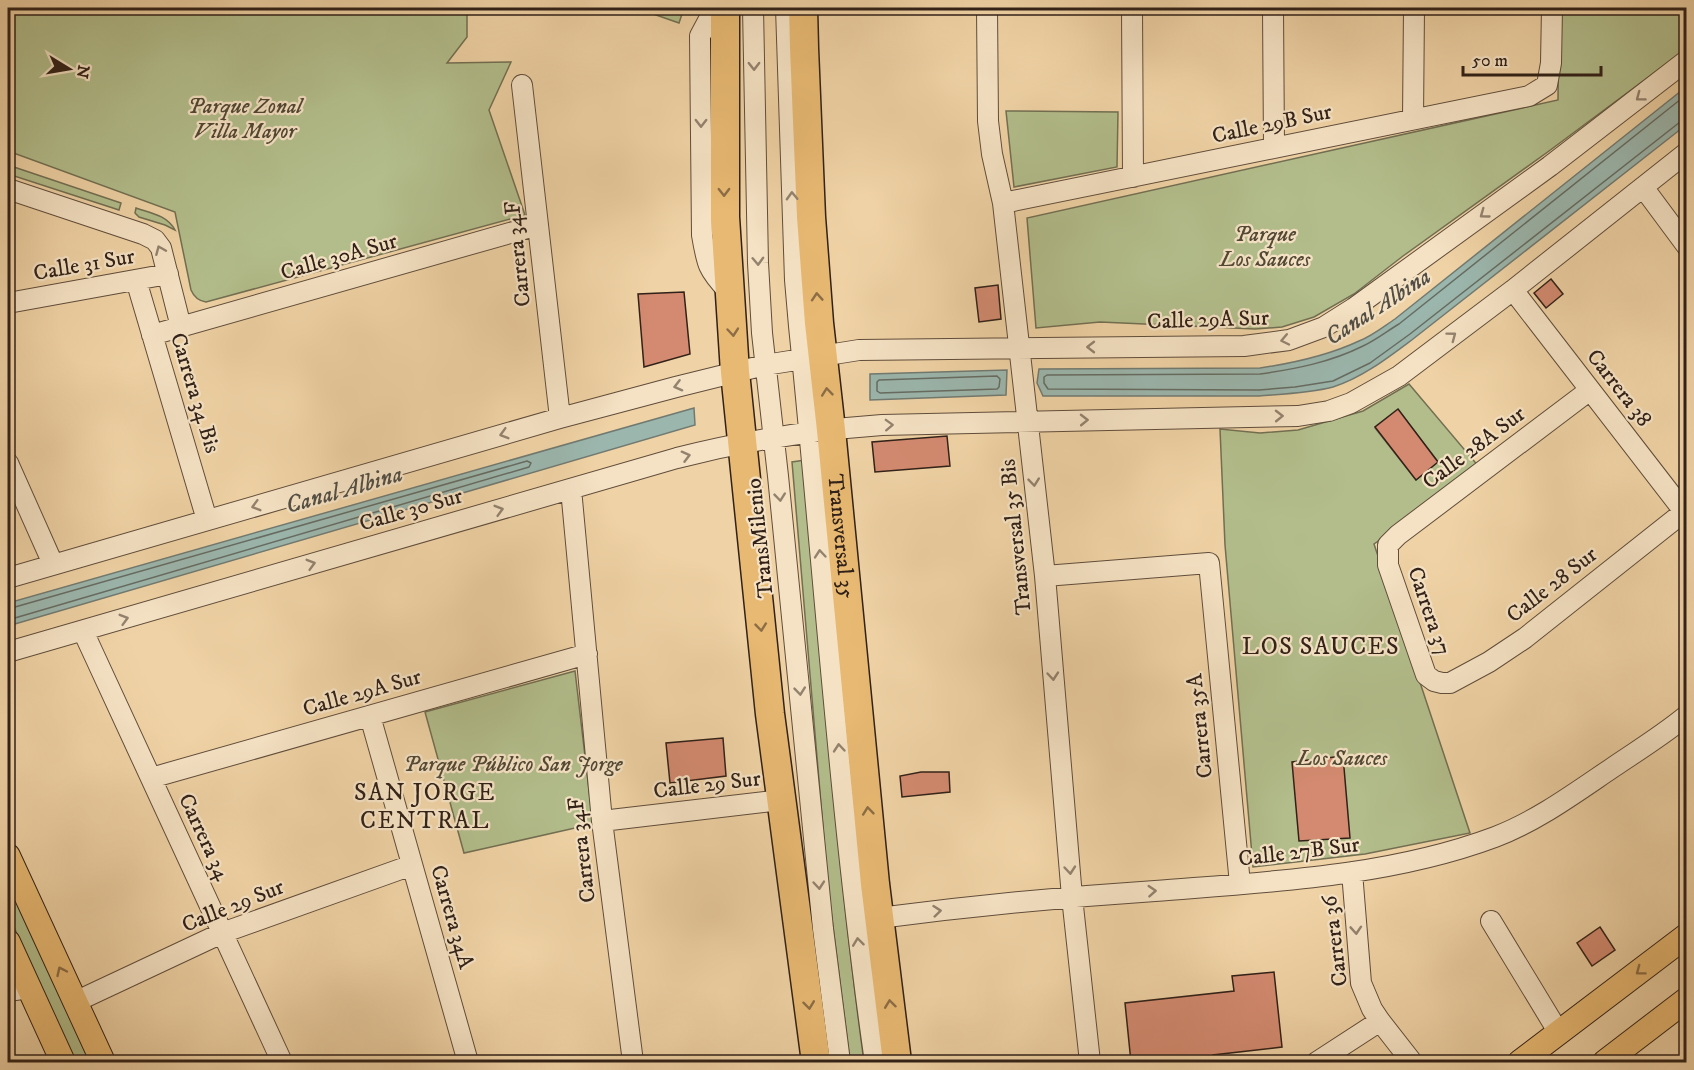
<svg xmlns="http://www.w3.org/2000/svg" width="1694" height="1070" font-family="'IM FELL DW Pica',serif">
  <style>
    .green { fill: #b2bd8b; stroke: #726f52; stroke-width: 1.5; fill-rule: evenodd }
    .water { fill: #9bb6ad; stroke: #717a71; stroke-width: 1.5 }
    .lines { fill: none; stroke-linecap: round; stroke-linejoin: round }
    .shore { stroke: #666c62; stroke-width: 1.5 }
    .building { fill: #d38a70; stroke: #312118; stroke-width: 1.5 }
    .minor-casing { stroke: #604d3b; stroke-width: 22 }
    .major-casing { stroke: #312118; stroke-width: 26 }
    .highway-casing { stroke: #312118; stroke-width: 31 }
    .minor { stroke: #f5e2c4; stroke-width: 20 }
    .major { stroke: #e8b972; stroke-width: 24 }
    .highway { stroke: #e8b972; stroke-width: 28 }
    .oneway { stroke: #93826e }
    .oneway2 { stroke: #8c6d45 }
    .labels { text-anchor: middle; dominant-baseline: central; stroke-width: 4.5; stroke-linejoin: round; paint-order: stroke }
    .park-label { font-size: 22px; font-style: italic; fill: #514835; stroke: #f5e2c4 }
    .street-label { font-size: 22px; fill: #312118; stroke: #f5e2c4 }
    .water-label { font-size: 24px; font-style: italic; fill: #514e45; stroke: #f5e2c4 }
    .neighbourhood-label { font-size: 24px; letter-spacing: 1.5px; fill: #312118; stroke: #f5e2c4 }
  </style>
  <rect width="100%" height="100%" fill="#efd2a5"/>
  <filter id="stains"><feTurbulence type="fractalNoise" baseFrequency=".00333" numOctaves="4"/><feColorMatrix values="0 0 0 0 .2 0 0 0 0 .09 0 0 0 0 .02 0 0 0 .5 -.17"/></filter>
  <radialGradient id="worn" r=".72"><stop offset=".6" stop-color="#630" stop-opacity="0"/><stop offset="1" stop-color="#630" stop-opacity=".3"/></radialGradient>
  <path class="green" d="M8,8H467V37L447,63L511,62L489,110L525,215L206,302C199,301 194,297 191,290L175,212L8,151Z
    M636,8H684L679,23Z
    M1559,8H1686V49L1549,151L1403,256L1354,294L1314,317L1282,327L1255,329L1100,322L1036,328L1027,218L1558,100Z
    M1006,111L1118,112L1117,167L1014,187Z
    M8,165L121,203L119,210L8,174Z
    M136,208C150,213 167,215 175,230L165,225L139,217L135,213Z
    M1409,384L1480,468L1433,503L1374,544L1470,833L1365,854L1253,867L1225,545L1220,429L1260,433L1298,430L1363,411ZM1398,410L1438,462L1416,480L1375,428Z
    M805,460C821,661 837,862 864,1062H850L828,887L792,462Z
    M575,671L593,824L464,853L425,712Z
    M8,882L90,1062H75L8,914Z"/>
  <path class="water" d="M1686,87V125L1413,339C1389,357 1362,378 1333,387C1310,393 1284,394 1259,396H1043L1037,383L1039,369L1260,368C1294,363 1327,356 1359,341C1372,336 1383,327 1395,319Z
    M1007,370L1006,395L870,400V374Z
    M694,408L695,425L8,626V603Z"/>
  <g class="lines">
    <path class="shore" d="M1686,95L1399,324C1387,331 1376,340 1363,346C1331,362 1296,369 1260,374L1047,375L1044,377V383L1048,389L1259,390L1295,387L1333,381L1370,363L1410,334L1680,122L1686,120
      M997,376L1000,379L999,387L997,389L880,393L877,391V382L879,380Z
      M8,609L527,461L531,463L529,467L8,620"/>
  </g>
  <path class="building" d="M1551,279L1563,294L1546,308L1534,293Z
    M998,285L1001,319L979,322L975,288Z
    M684,292L690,354L644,367L638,294Z
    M1398,409L1438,462L1416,480L1375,427Z
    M947,436L950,466L875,472L872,442Z
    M723,738L726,776L670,783L666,743Z
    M1343,756L1350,838L1299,841L1292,762Z
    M921,772H949L950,792L902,797L900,776Z
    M1600,927L1615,950L1592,966L1577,943Z
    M1274,972L1282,1047L1213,1055L1214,1062H1131L1125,1003L1234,991L1232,976Z"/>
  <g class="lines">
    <defs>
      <path id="minor" d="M719,8L708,21L700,36L702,235C707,265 708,270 729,292
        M753,8L758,263L762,333L778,476L823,929L840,1062
        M786,8L795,280L799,326C824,572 840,818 875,1062
        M987,8L988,121L992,154L1003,203L1045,576L1072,897L1090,1062
        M1132,8L1133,177
        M1273,8L1274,148
        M522,85L560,418
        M1413,119L1414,8
        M1643,187L1686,245
        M8,189L143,234L155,240L161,248L181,327
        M1003,203L1529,96L1547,85L1551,63L1552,8
        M136,280L207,520
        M1513,290L1686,514
        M8,303L168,274
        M152,335L538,225
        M1590,390L1398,535L1388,545V565L1426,675L1434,681L1442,683H1450L1489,662L1525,638L1684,512
        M8,463L53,564
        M571,489L602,821L633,1062
        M1045,576L1209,563L1240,884
        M8,578L560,418L676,387L765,365L859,350L1244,346L1289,340L1324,327L1354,308L1550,166L1686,61
        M83,631L282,1062
        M8,652L677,458C744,441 813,430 882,425L1298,416L1329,411L1351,403L1399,376L1513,290L1686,153
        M370,716L468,1062
        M151,778L587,654
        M602,821L781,800
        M1352,872L1361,983L1372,1009L1380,1021L1412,1062
        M879,918C971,906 1063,897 1155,891C1267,882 1388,877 1495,837C1537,821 1575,793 1612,768C1637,751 1663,735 1686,716
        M1491,921L1559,1033
        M8,991L29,988
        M75,1002L222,933L412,865
        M1317,1062L1380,1021"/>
      <path id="major" d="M8,856L103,1062
        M8,942L63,1062
        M1520,1062L1686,936
        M1605,1062L1686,1000"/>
      <g id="highway">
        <path d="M725,8V217L735,372L770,714L816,1062"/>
        <path id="s1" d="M803,8L804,48L811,217L819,323L831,430L875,884L897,1062"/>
      </g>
    </defs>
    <use href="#minor" class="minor-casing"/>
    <use href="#major" class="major-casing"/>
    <use href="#highway" class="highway-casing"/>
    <use href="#minor" class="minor"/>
    <use href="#major" class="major"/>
    <use href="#highway" class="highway"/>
  </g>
  <defs><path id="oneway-chevron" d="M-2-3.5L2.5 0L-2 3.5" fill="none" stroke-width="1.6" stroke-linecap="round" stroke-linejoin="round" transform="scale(1.5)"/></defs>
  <g class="oneway">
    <use href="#oneway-chevron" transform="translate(754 66) rotate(89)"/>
    <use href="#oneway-chevron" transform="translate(1640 97) rotate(143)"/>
    <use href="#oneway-chevron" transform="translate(701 123) rotate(90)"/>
    <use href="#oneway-chevron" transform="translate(792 196) rotate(-92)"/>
    <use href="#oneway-chevron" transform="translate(1484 214) rotate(144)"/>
    <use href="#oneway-chevron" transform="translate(160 250) rotate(-113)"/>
    <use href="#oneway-chevron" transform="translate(758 261) rotate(88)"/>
    <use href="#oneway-chevron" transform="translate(1452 336) rotate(-37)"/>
    <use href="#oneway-chevron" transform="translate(1285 340) rotate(168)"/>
    <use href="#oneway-chevron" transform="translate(1091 347) rotate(180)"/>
    <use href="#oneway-chevron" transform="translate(678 386) rotate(166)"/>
    <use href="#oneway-chevron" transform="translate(1279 416) rotate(-1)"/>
    <use href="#oneway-chevron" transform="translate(1084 420) rotate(-1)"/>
    <use href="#oneway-chevron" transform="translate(889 425) rotate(-2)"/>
    <use href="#oneway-chevron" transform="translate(504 434) rotate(164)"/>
    <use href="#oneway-chevron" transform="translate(686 456) rotate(-15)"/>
    <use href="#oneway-chevron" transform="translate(1034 482) rotate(84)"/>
    <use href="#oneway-chevron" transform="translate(780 497) rotate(84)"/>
    <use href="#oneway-chevron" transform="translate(256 506) rotate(164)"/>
    <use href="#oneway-chevron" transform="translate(499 510) rotate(-16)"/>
    <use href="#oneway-chevron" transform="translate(820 554) rotate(-95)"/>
    <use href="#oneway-chevron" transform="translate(311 564) rotate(-16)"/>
    <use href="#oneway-chevron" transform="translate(124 619) rotate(-16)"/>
    <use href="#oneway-chevron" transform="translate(1053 676) rotate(85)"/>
    <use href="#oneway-chevron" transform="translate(800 691) rotate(84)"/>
    <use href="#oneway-chevron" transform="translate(839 748) rotate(-95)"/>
    <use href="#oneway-chevron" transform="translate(1070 870) rotate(85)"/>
    <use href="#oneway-chevron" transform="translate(819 885) rotate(85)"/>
    <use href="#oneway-chevron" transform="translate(1152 891) rotate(-4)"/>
    <use href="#oneway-chevron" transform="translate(937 911) rotate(-6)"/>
    <use href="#oneway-chevron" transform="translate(1356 930) rotate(86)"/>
    <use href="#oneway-chevron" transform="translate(858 942) rotate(-97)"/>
  </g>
  <g class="oneway2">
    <use href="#oneway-chevron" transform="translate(724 192) rotate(89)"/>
    <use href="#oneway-chevron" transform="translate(817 297) rotate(-94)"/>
    <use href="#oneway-chevron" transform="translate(733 332) rotate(85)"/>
    <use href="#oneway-chevron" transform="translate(827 392) rotate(-96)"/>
    <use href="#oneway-chevron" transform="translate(761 627) rotate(84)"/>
    <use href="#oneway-chevron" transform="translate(868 811) rotate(-96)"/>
    <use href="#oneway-chevron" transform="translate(61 971) rotate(-115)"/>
    <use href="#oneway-chevron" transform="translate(1640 971) rotate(143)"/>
    <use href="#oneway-chevron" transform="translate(890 1004) rotate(-97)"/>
    <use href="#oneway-chevron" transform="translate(809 1005) rotate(83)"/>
  </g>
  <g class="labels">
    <g class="park-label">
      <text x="245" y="106">Parque Zonal<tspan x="245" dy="25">Villa Mayor</tspan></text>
      <text x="1265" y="234">Parque<tspan x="1265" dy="25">Los Sauces</tspan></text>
      <text x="1342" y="758">Los Sauces</text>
      <text x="513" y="764">Parque Público San Jorge</text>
    </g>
    <g class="street-label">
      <text transform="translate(1272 124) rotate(-12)">Calle 29B Sur</text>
      <text transform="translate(518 254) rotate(-96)">Carrera 34F</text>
      <text transform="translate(339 257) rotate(-16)">Calle 30A Sur</text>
      <text transform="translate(84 265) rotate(-10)">Calle 31 Sur</text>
      <text transform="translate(1208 320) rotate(-2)">Calle 29A Sur</text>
      <text transform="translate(1619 388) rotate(52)">Carrera 38</text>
      <text transform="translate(195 393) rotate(73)">Carrera 34 Bis</text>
      <text transform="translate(1474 448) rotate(-37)">Calle 28A Sur</text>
      <text transform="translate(411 510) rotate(-16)">Calle 30 Sur</text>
      <text stroke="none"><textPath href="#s1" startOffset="530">Transversal 35</textPath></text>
      <text transform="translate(1016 537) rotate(-96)">Transversal 35 Bis</text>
      <text transform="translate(760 538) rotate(-96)">TransMilenio</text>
      <text transform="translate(1552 585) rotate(-38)">Calle 28 Sur</text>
      <text transform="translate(1429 611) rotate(71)">Carrera 37</text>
      <text transform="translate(362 693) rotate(-16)">Calle 29A Sur</text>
      <text transform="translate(1200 726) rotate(-96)">Carrera 35A</text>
      <text transform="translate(707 785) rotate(-7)">Calle 29 Sur</text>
      <text transform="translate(204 837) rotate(65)">Carrera 34</text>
      <text transform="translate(582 850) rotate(-97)">Carrera 34F</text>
      <text transform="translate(1299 852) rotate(-7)">Calle 27B Sur</text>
      <text transform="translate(233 906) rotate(-22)">Calle 29 Sur</text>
      <text transform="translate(452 917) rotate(74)">Carrera 34A</text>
      <text transform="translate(1335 941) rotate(-97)">Carrera 36</text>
    </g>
    <g class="water-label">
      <text transform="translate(1378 307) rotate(-33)">Canal Albina</text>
      <text transform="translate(344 490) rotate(-16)">Canal Albina</text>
    </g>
    <g class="neighbourhood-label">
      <text x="1321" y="647">LOS SAUCES</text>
      <text x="425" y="793">SAN JORGE<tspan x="425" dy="28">CENTRAL</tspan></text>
    </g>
  </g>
  <rect width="1694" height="1070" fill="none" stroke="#efd2a5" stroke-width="30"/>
  <rect x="9" y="9" width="1676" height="1052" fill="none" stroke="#312118" stroke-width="3"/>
  <rect x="15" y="15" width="1664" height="1040" fill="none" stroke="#312118" stroke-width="1.5"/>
  <g transform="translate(69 69) rotate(101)" stroke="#f5e2c4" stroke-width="4.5" paint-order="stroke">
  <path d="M0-4.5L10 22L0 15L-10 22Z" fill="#312118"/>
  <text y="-9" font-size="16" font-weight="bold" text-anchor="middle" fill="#312118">N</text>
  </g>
  <path d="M1463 66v9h138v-9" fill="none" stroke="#312118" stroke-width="3"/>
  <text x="1472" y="66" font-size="18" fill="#312118" stroke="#f5e2c4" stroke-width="4.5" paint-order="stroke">50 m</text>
  <rect width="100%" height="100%" filter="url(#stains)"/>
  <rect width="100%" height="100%" fill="url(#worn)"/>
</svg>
